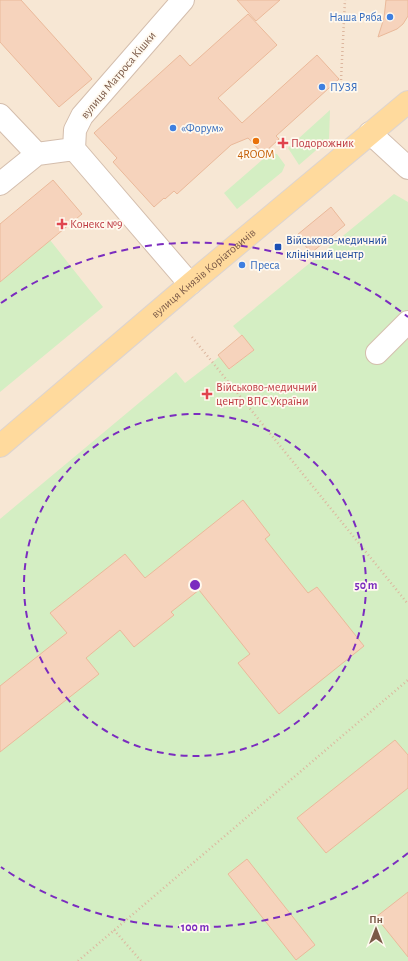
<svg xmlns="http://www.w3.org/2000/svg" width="408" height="961" font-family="'Alegreya Sans',sans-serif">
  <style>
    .residential { fill: #f7e7d4 }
    .green { fill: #d4eec3 }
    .building { fill: #f6d3bc; stroke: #eab99a }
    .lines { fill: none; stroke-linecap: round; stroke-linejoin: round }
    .minor-casing { stroke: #d4bead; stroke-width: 24 }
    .major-casing { stroke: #ddd4cf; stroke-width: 24 }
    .path { stroke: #dcb69e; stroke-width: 2.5; stroke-dasharray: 1 3; stroke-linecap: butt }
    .minor { stroke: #fff; stroke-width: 22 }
    .major { stroke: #ffda9d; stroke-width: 22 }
    .ring { fill: none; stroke: #7b2cbf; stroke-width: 2; stroke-dasharray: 7 5 }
    .shop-dot { fill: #3f7fe0; stroke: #fff9ef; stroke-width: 1.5 }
    .food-dot { fill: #e8710a; stroke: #fff9ef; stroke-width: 1.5 }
    .health-dot { fill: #e0444e; stroke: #fff9ef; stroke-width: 1.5 }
    .transit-dot { fill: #1a4fb4; stroke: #fff9ef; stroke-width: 1.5 }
    .labels { text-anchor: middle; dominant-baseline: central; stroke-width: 3.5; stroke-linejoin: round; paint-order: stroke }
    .shop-label { font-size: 12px; fill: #366cbe; stroke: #fff9ef; text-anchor: start }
    .street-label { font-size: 12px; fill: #7b5a48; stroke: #fff9ef }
    .health-label { font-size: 12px; fill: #be3a42; stroke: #fff9ef; text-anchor: start }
    .food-label { font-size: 12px; fill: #c56008; stroke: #fff9ef }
    .transit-label { font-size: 12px; fill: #164399; stroke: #fff9ef; text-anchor: start }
    .centre { fill: #7b2cbf; stroke: #fff9ef; stroke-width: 2 }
    .ring-label { font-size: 12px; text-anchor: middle; font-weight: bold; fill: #7b2cbf; stroke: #fff9ef; stroke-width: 3.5; stroke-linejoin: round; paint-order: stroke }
  </style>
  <rect width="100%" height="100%" fill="#fef5e6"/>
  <path class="residential" d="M0,0H408V961H0Z"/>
  <path class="green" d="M330,110L329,139L299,165L288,148Z
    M270,153L277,154L285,165L282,172L237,209L224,193Z
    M394,194L408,202V961H0V519L176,372L185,383L219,357L230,369L254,350L233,326Z
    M50,240L103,307L0,392V282Z"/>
  <path class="building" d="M0,0H21L92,79L59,107L0,42Z
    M237,0H280L256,21Z
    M386,0H408V16L403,24L397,29L378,37L384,18Z
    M248,14L277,45L218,98L242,123L317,55L339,79L276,136L279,139L263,154L248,138L231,145L177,194L174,191L165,199L164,198L154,207L113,162L117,158L94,133L180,55L190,66Z
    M53,180L82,214L0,282V224Z
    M331,207L345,225L311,253L297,235Z
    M242,335L254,350L229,369L218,355Z
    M243,500L270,535L265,539L308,593L317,587L364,646L279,714L238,663L250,654L199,590L171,612L174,615L134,647L120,630L86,658L99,674L0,752V686L67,633L50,613L125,554L145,578Z
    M395,740L408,755V788L326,853L297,818Z
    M247,859L315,945L296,960L228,874Z
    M408,892V957L376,917Z"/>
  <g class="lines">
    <defs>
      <path id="minor" d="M183,0L82,116L75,130L74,149L190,284
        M0,115L37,154
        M370,133L408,168
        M0,184L37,154L74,149
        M377,353L408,322"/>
      <g id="major">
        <path id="s1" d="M0,446L190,284L408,102"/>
      </g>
    </defs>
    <use href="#minor" class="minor-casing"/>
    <use href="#major" class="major-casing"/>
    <path class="path" d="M341,80L345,0
      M192,337L408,604
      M114,930L141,961
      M78,961L408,680"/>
    <use href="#minor" class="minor"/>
    <use href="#major" class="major"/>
  </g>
  <g class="ring">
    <circle cx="195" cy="585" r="171"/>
    <path d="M408 853A342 342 0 0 1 1 867M1 303A342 342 0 0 1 408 317"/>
  </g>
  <g class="shop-dot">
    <circle cx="390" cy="17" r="4"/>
    <circle cx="322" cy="87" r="4"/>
    <circle cx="173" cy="128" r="4"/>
    <circle cx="242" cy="265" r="4"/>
  </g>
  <circle class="food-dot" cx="256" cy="141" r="4"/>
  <g class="health-dot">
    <path d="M281 137h4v4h4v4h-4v4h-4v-4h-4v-4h4z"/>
    <path d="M60 218h4v4h4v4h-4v4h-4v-4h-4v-4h4z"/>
    <path d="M205 388h4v4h4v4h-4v4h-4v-4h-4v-4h4z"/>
  </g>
  <rect class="transit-dot" x="274" y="243" width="8" height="8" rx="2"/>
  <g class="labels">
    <g class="shop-label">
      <text x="382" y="17" text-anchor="end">Наша Ряба</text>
      <text x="330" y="87">ПУЗЯ</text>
      <text x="181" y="128">«Форум»</text>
      <text x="250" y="265">Преса</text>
    </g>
    <g class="street-label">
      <text transform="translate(118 75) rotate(-50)">вулиця Матроса Кішки</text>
      <text stroke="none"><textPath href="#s1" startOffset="267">вулиця Князів Коріатовичів</textPath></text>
    </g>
    <g class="health-label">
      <text x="291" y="143">Подорожник</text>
      <text x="70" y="224">Конекс №9</text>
      <text x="216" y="387">Військово-медичний<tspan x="216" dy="14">центр ВПС України</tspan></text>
    </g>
    <g class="food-label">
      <text x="256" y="154">4ROOM</text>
    </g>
    <g class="transit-label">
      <text x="286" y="240">Військово-медичний<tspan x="286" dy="14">клінічний центр</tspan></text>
    </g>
  </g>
  <circle cx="195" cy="585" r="6" class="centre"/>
  <g class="ring-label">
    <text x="366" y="589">50 m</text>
    <text x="195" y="931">100 m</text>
  </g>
  <g transform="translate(376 929)" stroke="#fff9ef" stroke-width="3" paint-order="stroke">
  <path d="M0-3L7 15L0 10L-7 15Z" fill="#7b5a48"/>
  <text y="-6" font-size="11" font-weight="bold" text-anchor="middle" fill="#7b5a48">Пн</text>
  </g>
</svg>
